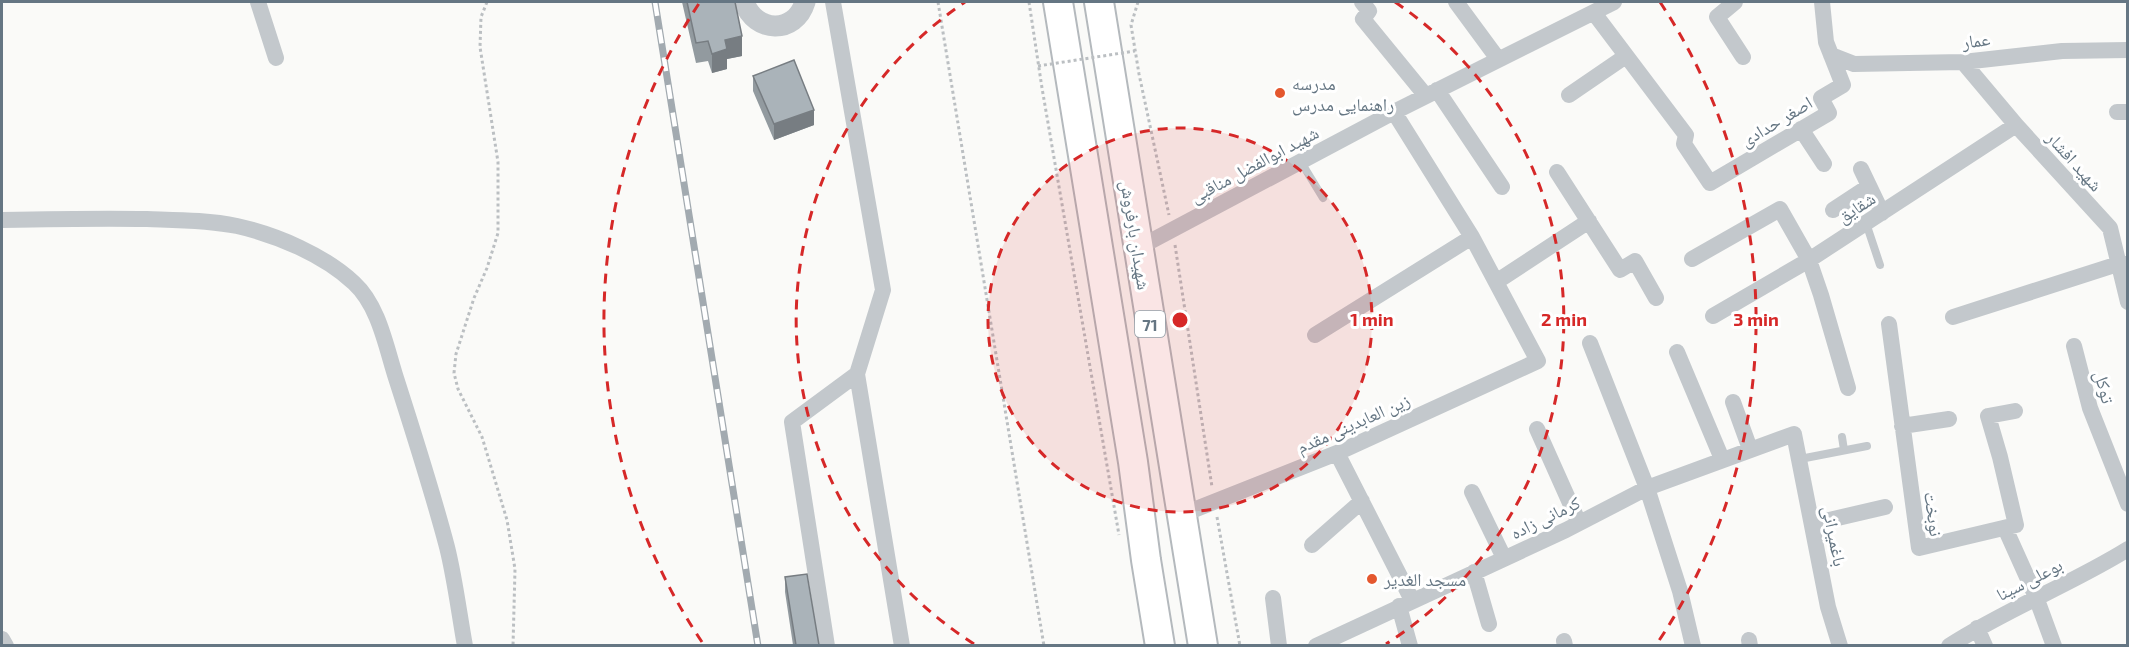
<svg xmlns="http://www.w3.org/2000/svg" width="2129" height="647" font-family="'Exo 2','Noto Naskh Arabic',sans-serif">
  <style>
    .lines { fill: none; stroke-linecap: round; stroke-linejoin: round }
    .trunk-casing { stroke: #b4b9bd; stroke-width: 32 }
    .path { stroke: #bbbfc2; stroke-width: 3; stroke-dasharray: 3 3; stroke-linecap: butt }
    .service { stroke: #c3c8cc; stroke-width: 8 }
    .minor { stroke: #c3c8cc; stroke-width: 16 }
    .tertiary { stroke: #c3c8cc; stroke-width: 21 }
    .trunk { stroke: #fff; stroke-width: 28 }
    .rail-casing { stroke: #a2aab0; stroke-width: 7 }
    .rail { stroke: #fff; stroke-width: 4.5; stroke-dasharray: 14; stroke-linecap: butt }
    .path-bridge { stroke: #bbbfc2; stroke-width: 3; stroke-dasharray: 3 3; stroke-linecap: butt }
    .wall { fill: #929a9f }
    .shaded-wall { fill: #777d82 }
    .building { fill: #aab3b9; stroke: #777d82; stroke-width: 1.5 }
    .ring { fill: none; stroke: #d62828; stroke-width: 3; stroke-dasharray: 10 8 }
    .poi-dot { fill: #e4572e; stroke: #fff; stroke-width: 2 }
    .labels { text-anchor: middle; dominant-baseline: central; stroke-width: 6; stroke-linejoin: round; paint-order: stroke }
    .shield { fill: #fff; stroke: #939fa8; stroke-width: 1.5 }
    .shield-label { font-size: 16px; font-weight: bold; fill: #657683 }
    .street-label { font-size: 18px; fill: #657683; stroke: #fff }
    .poi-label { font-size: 18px; fill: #657683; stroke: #fff; text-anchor: start }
    .centre { fill: #d62828; stroke: #fff; stroke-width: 3 }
    .ring-label { font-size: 18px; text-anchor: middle; font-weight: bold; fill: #d62828; stroke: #fff; stroke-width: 6; stroke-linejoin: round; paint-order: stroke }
  </style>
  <rect width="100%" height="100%" fill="#fafaf8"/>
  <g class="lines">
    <defs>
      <path id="trunk" d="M1058,2L1133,462L1146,560L1160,646
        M1099,2L1203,646"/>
    </defs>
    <use href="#trunk" class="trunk-casing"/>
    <path class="path" d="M487,2L481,17L480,47L498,162V233L487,268L474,298L456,354L454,373L458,389L482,437L507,520L515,569L513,646
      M938,2L1044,646
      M1029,2L1042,88L1119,535
      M1138,2L1131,25L1139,74L1169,215
      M1175,245L1212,487
      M1217,517L1240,646"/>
    <path class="service" d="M1301,162L1323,198
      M1866,223L1880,265
      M1842,437L1844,450
      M1800,459L1867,446"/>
    <path class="minor" d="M258,2L276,58
      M1362,2L1369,11L1363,19L1426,96
      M1456,2L1498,59
      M1735,2L1717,17L1743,57
      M1594,13L1686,135L1684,144L1710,183L1829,113L1821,98L1843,85L1826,42L1822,2
      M1831,55L1854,64L1963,62L2062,51L2128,50
      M1963,62L2016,125L2110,228L2128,302
      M1437,90L1502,187
      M1569,95L1626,56
      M2117,112H2128
      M1801,129L1824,164
      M1861,169L1882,213
      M1557,172L1620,270L1635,261L1656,298
      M1833,210L1868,187
      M2,220C50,219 98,218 147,219C176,220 208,220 237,226C277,235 324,255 354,283C379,306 386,347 396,378C414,434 432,490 447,547C455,579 459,613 465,646
      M1138,248L1394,112L1614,2
      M1692,259L1780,209L1809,260L1821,295L1848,388
      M1496,282L1589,221
      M1713,316L1809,260L2016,125
      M1953,317L2118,264H2128
      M1889,324L1919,548L2016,525L2000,457L1988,416L2015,411
      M1315,335L1472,237
      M1590,343L1647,488L1680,591L1693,646
      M2074,346L2090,408L2128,504
      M1677,352L1722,459
      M857,374L902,646
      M1733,402L1750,449
      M1902,426L1949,419
      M1537,429L1579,523
      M1337,453L1412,600
      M1472,492L1504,558
      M1181,515L1337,453L1538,361L1472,237L1394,112
      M1812,524L1885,507
      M2005,528L2036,597L2054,646
      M1312,545L1362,501
      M1474,572L1489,624
      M1273,598L1279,646
      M1399,606L1410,646
      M1977,628L1985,646
      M2,639L6,646
      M1749,640L1750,646
      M1564,641L1565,646
      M827,646L792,422L857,374L883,290L833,2
      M1316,646L1566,530L1647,488L1794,434L1828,607L1840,646
      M1949,646C2006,609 2070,585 2128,549"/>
    <path class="tertiary" d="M744,2C755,33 795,35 805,2"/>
    <use href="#trunk" class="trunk"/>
    <defs>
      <path id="rail" d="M655,2L758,646"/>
    </defs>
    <use href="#rail" class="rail-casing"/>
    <use href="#rail" class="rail"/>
    <path class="path-bridge" d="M1038,66L1135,51"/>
  </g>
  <path class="wall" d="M682,2H735L742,56L727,59V69L712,73L708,61L696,63Z
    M753,76L814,125L774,140L753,91Z
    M785,577L819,645H793L785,592Z"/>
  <path class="shaded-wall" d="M742,36V56L727,59V69L712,73V54L725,40Z
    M814,110V125L774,140V124Z"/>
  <path class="building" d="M687,2H735L742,36L725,40L727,49L712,54L708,41L696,43Z
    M794,60L814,110L774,124L753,76Z
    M807,574L819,645H796L785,577Z"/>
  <circle cx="1180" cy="320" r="192" fill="#d62828" fill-opacity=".12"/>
  <g class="ring">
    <circle cx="1180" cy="320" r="192"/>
    <path d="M974 644A384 384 0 0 1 965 2M1395 2A384 384 0 0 1 1386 644"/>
    <path d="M702 642A576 576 0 0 1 700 2M1660 2A576 576 0 0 1 1658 642"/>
  </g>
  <g class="poi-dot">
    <circle cx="1280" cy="93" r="6"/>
    <circle cx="1372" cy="579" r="6"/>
  </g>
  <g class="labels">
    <rect class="shield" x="1135" y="311" width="30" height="26" rx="4.5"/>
    <g class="shield-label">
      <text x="1150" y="324">71</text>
    </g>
    <g class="street-label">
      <text transform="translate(1976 40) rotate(-7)">عمار</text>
      <text transform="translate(1776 121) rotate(-31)">اصغر حدادی</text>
      <text transform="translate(2075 161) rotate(48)">شهید افشار</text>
      <text transform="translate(1254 164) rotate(-28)">شهید ابوالفضل مناقبی</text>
      <text transform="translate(1856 207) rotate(-33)">شقایق</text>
      <text transform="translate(1136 235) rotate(81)">شهیدان بارفروش</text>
      <text transform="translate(2105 387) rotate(75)">توکل</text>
      <text transform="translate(1353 423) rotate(-24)">زین العابدینی مقدم</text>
      <text transform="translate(1934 514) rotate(82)">نوبخت</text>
      <text transform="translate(1545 517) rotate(-26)">کرمانی زاده</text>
      <text transform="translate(1835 536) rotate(79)">باغمیرانی</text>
      <text transform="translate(2029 579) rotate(-27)">بوعلی سینا</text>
    </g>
    <g class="poi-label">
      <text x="1292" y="83">مدرسه<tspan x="1292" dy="21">راهنمایی مدرس</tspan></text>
      <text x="1384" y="579">مسجد الغدیر</text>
    </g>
  </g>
  <circle cx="1180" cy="320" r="9" class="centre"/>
  <g class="ring-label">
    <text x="1372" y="326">1 min</text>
    <text x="1564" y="326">2 min</text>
    <text x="1756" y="326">3 min</text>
  </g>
  <rect width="2129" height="647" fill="none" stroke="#657683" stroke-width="6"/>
</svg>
